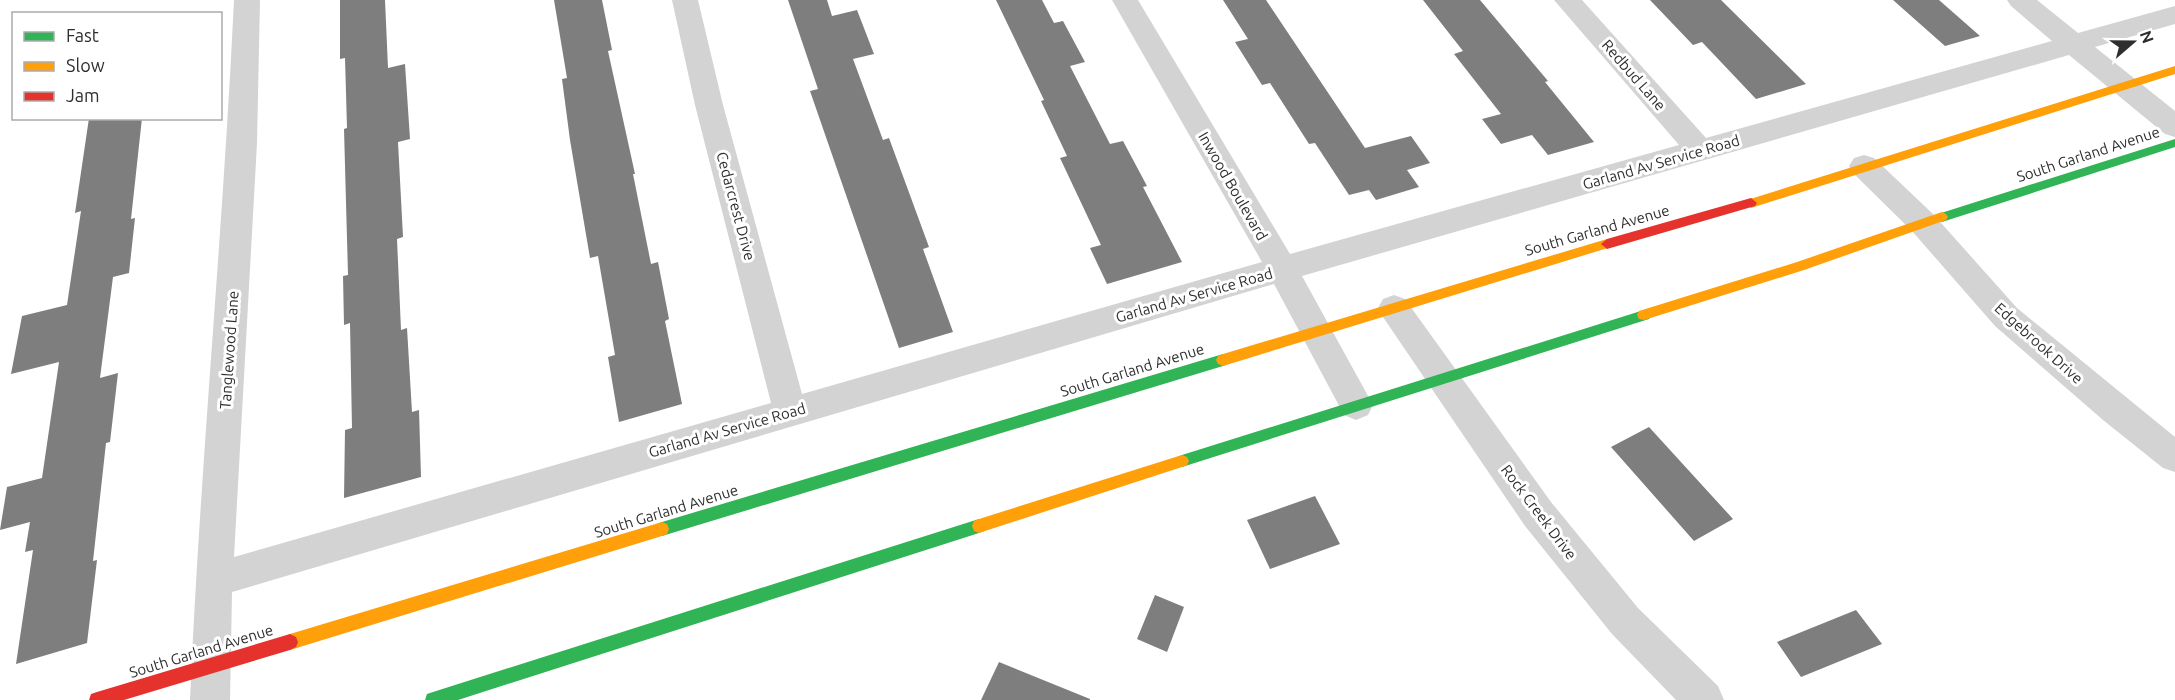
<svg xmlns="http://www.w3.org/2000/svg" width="2175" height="700" font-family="Ubuntu,sans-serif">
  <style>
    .building { fill: #7e7e7e }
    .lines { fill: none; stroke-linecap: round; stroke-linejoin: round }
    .street { fill: #d3d3d3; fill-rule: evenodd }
    .fast { fill: #30b455; fill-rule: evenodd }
    .slow { fill: #ff9f0a; fill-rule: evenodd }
    .jam { fill: #e5322d; fill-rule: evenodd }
    .labels { text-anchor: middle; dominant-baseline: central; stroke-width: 6; stroke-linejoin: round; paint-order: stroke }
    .street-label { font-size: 15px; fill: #2e2e2e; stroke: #fff }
  </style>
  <rect width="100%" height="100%" fill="#fff"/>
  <path class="building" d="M340,0H385L388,68L405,64L410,139L398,142L403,237L397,239L401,330L407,328L412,412L419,410L421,477L344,498L345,430L352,428L350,323L344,325L343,276L348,275L344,129L347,128L345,58L340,59Z
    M554,0H602L612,50L608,51L635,174H633L651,264L658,262L669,319L665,321L682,404L619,422L608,357L615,355L598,256L590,258L570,140L562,79L567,78Z
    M788,0H827L832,16L857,10L874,54L853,59L883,140L889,138L929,247L923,249L953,332L899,348L810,91L818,89Z
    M996,0H1042L1054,23L1063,21L1085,62L1070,66L1110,144L1123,141L1147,186L1143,187L1182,262L1107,284L1090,248L1101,245L1060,158L1067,156L1041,101L1044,100Z
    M1223,0H1266L1365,148L1411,136L1430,163L1407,170L1419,187L1376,200L1369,190L1349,195L1315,143L1309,144L1270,83L1262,85L1235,42L1248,39Z
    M1423,0H1480L1548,81L1545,82L1594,142L1548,155L1532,135L1501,144L1482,119L1501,114L1454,54L1463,51Z
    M1650,0H1721L1806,84L1756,99L1702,42L1693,45Z
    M1893,0H1939L1980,36L1945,46Z
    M89,118H142L131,219L135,218L129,273L113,277L100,378L118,373L110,442L106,443L93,561L97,560L87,643L16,664L33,550L25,552L30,522L0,530L7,487L42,478L59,362L11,374L22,316L67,305L81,211L75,213Z
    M1649,427L1733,519L1694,541L1611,447Z
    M1315,496L1340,544L1270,569L1247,520Z
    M1155,595L1184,607L1167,652L1137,639Z
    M1856,610L1882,644L1801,677L1777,642Z
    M999,662L1090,699V700H981Z"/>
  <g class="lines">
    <path class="street" d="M234,0H260L257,143L234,557L771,403L695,105L672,0H698L723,105L802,394L1262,262L1112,0H1138L1290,254L1679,145L1554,0H1582L1706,138L2052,41L2011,6L2007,0H2037L2078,33L2175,6V24L2095,47L2175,111V137L2165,134L2069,55L1302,276L1373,405L1368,415L1356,420L1344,415L1274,284L232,592L230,700H190C200,466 223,234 234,0Z
      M1864,155L1874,158L1934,215L2017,308L2175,437V472L2163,468L2103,420L1995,326L1912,231L1854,174L1849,166L1854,158Z
      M1394,295L1405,299L1551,502L1638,608L1718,686L1724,700H1676L1612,634L1525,526L1383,317L1378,308L1383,299Z"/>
    <path class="fast" d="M2175,139V147L1942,222L1936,217L1938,214Z
      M1644,310L1649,311L1651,315L1649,319L1182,467L1177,465L1175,461L1177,457L1182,455Z
      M1223,354L1228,356L1230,360L1228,364L1223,366L662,536L657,534L655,529L657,524L662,522Z
      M979,519L984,521L986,526L984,531L979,533L458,700H425L427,694L433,692Z"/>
    <path class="slow" d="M2175,66V74L1751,208L1745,203L1747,200Z
      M1942,212L1946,214L1948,217L1946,220L1804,270L1644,320L1639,319L1637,315L1639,311L1797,262Z
      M1607,239L1613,244L1611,247L1223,366L1218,364L1216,360L1218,356L1223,354Z
      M1182,455L1187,457L1189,461L1187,465L1182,467L979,533L974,531L972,526L974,521L979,519Z
      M662,522L667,524L669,529L667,534L662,536L290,650L284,647L282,642L284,637L290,634Z"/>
    <path class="jam" d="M1751,198L1757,203L1755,206L1607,249L1601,244L1607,239Z
      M290,634L296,637L298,642L296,647L290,650L124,700H89L91,694L97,692Z"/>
  </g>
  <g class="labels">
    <g class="street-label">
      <text transform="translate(1634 75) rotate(49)">Redbud Lane</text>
      <text transform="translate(2088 154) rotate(-18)">South Garland Avenue</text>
      <text transform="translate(1661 162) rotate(-16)">Garland Av Service Road</text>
      <text transform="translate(1233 186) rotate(60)">Inwood Boulevard</text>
      <text transform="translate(736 206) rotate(75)">Cedarcrest Drive</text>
      <text transform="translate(1597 230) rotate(-16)">South Garland Avenue</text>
      <text transform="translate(1194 295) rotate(-16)">Garland Av Service Road</text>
      <text transform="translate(2039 343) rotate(42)">Edgebrook Drive</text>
      <text transform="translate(229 350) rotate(-86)">Tanglewood Lane</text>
      <text transform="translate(1132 370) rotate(-17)">South Garland Avenue</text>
      <text transform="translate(727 430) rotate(-16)">Garland Av Service Road</text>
      <text transform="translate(666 511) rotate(-17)">South Garland Avenue</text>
      <text transform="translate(1539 512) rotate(53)">Rock Creek Drive</text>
      <text transform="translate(201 651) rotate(-17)">South Garland Avenue</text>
    </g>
  </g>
  <rect x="12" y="12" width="210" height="108" fill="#ffffff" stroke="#ababab" stroke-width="1.5"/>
  <rect x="24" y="32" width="30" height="9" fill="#30b455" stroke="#ababab" stroke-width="1.5"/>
  <text x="66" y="42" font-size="18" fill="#2e2e2e">Fast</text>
  <rect x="24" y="62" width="30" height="9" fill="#ff9f0a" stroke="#ababab" stroke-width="1.5"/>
  <text x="66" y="72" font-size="18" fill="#2e2e2e">Slow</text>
  <rect x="24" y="92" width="30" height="9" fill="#e5322d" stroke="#ababab" stroke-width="1.5"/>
  <text x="66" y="102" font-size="18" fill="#2e2e2e">Jam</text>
  <g transform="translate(2133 42) rotate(70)" stroke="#ffffff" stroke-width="4.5" paint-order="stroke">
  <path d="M0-4.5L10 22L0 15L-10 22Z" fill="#2e2e2e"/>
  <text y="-9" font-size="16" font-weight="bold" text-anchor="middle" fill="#2e2e2e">N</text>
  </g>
</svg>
